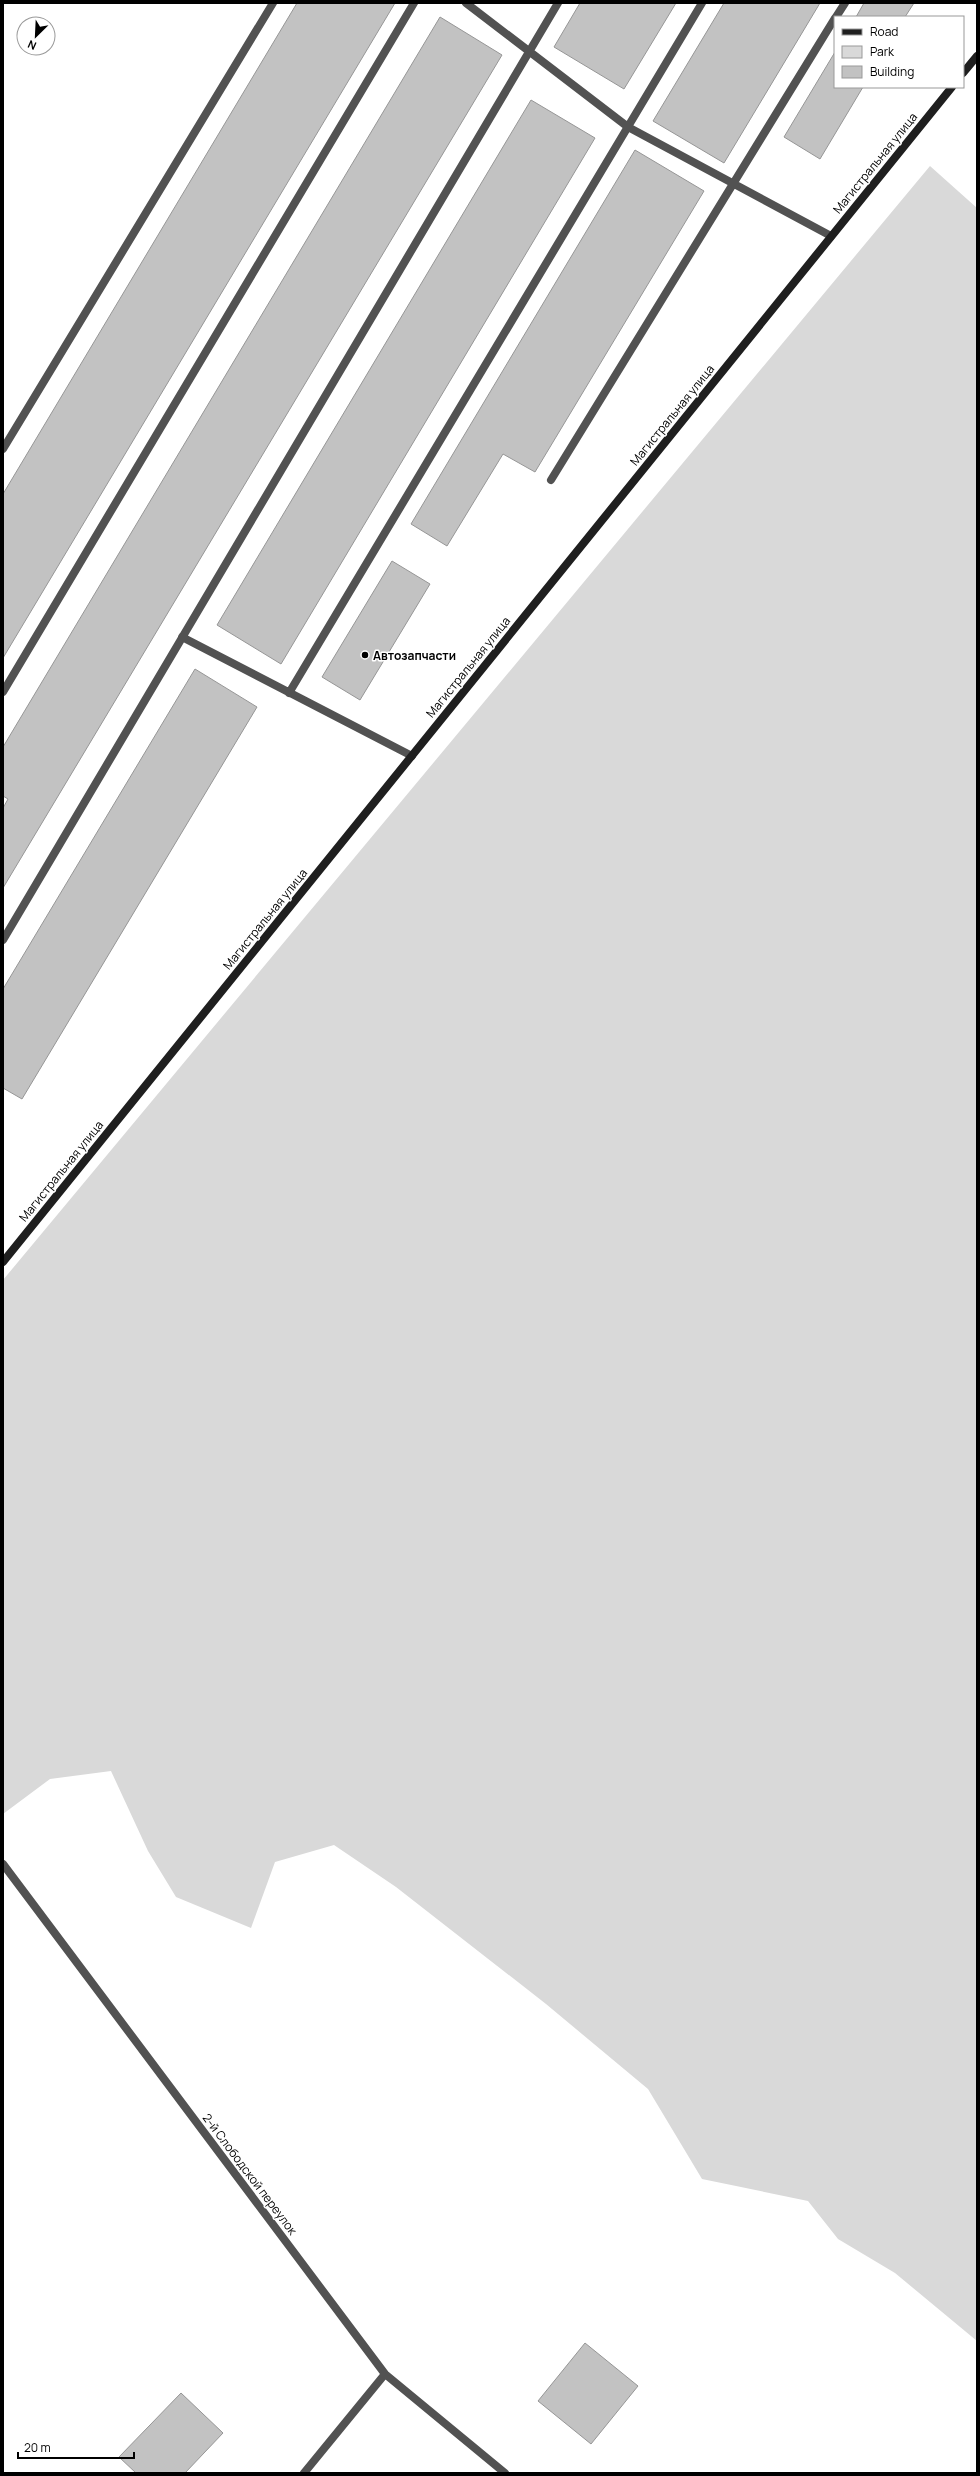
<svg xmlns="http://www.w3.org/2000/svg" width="980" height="2476" font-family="Manrope,sans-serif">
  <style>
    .green { fill: #d9d9d9 }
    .building { fill: #c2c2c2; stroke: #969696 }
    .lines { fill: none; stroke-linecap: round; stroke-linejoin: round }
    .lane { stroke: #525252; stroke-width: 8 }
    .street { stroke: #525252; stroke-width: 8 }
    .secondary { stroke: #1f1f1f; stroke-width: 8 }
    .poi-dot { fill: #000; stroke: #fff; stroke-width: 1.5 }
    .labels { text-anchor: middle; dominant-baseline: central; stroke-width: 3; stroke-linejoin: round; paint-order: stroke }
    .street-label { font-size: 12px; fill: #000; stroke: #fff }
    .poi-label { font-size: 12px; font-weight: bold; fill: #000; stroke: #fff; text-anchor: start }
  </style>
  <rect width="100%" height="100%" fill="#fff"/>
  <path class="green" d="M930,166L977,208V2341L895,2273L838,2239L808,2201L702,2179L648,2089L546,2004L396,1887L334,1845L275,1862L251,1928L176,1897L148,1851L111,1771L50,1779L3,1814V1280Z"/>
  <path class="building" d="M297,3H395L3,658V494Z
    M580,3H676L624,89L554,47Z
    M724,3H820L724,163L653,121Z
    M864,3H914L905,17H856Z
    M440,17L502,55L3,888V808L8,799L3,796V747Z
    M835,52V87H863L820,159L784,137Z
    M531,100L595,138L281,664L217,625Z
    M635,150L704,191L535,472L503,454L447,546L411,524Z
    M392,561L430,584L360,700L322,677Z
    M195,669L257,707L22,1099L3,1088V989Z
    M585,2343L638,2386L591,2444L538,2401Z
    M181,2393L223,2433L185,2473H136L119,2457Z"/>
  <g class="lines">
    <path class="lane" d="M466,3L628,127L831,236
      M836,17L845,3
      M3,449L273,3
      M551,480L835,18
      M182,637L412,756
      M3,692L414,3
      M289,693L702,3
      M3,940L558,3"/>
    <path class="street" d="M3,1864L385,2374L505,2473
      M304,2473L385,2374"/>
    <path class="secondary" d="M963,73L977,56
      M3,1262L952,87"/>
  </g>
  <circle class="poi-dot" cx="365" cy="655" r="4"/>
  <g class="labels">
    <g class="street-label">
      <text transform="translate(875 163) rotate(-51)">Магистральная улица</text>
      <text transform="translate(672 415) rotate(-51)">Магистральная улица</text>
      <text transform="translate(468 667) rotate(-51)">Магистральная улица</text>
      <text transform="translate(265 919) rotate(-51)">Магистральная улица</text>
      <text transform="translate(61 1171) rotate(-51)">Магистральная улица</text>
      <text transform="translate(250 2174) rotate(53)">2-й Слободской переулок</text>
    </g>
    <g class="poi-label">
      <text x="373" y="655">Автозапчасти</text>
    </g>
  </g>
  <rect width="980" height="2476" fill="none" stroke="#000000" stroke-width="8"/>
  <rect x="834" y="16" width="130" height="72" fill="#ffffff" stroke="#999999"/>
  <rect x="842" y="29" width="20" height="6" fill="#1f1f1f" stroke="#999999"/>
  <text x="870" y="36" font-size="12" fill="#000000">Road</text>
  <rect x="842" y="46" width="20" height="12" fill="#d9d9d9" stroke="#999999"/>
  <text x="870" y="56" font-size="12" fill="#000000">Park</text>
  <rect x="842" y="66" width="20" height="12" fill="#c2c2c2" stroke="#999999"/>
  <text x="870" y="76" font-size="12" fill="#000000">Building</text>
  <g transform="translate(36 36) rotate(204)"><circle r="19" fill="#ffffff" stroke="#999999"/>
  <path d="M0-3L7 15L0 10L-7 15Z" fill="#000000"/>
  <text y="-6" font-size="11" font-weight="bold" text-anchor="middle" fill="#000000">N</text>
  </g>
  <path d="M18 2452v6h116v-6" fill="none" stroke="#000000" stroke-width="2"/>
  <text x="24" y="2452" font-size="12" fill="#000000" stroke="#ffffff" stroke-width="3" paint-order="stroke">20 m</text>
</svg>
